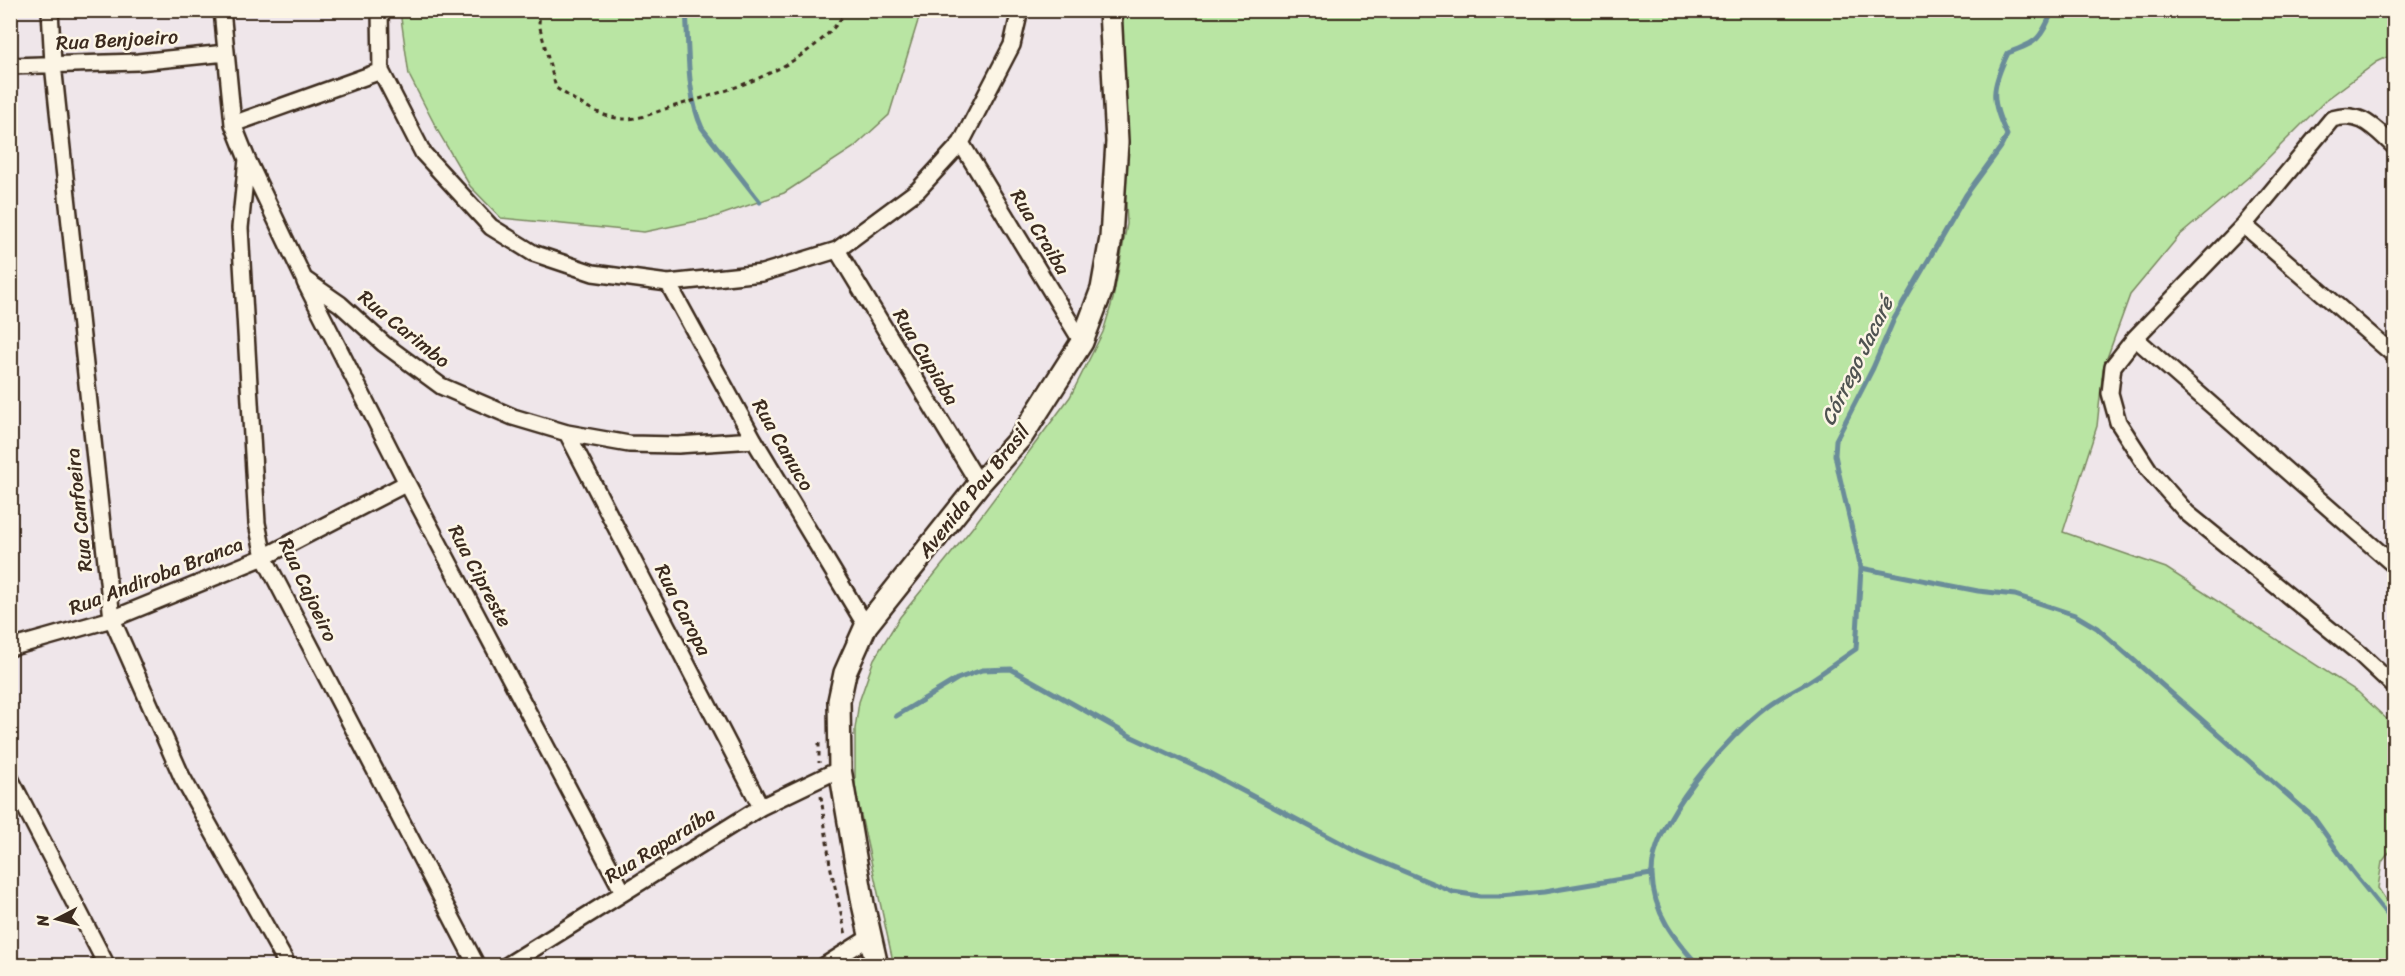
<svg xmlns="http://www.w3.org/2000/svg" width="2405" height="976" font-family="Sriracha,sans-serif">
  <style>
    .green { fill: #b9e5a3; stroke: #7a8860; stroke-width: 1.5 }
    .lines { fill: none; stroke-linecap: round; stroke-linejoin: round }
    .stream { stroke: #6a8c99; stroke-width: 5 }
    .minor-casing { stroke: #3b2a1e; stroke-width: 20 }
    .secondary-casing { stroke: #3b2a1e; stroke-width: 26 }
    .path { stroke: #3b2a1e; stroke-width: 3; stroke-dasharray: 4.5 4.5; stroke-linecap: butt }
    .minor { stroke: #fcf5e5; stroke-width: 15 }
    .secondary { stroke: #fcf5e5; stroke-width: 21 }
    .labels { text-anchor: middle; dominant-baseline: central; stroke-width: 5; stroke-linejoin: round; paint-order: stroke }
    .street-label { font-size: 20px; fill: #3b2a1e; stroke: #fcf5e5 }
    .water-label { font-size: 21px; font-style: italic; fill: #4f5351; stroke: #fcf5e5 }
  </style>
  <rect width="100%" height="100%" fill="#efe6ea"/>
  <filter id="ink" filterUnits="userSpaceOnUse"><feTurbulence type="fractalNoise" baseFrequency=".0167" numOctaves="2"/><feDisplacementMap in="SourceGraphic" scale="12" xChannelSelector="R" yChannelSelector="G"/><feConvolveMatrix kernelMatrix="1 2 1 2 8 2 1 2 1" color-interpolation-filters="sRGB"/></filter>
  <g filter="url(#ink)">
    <path class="green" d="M400,11V10L921,11L889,115L853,148L784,193L712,218L644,232L501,218L470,186L439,133L409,75Z
      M1117,11H2394V54L2377,62L2326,100L2251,175L2179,236L2130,295L2103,369L2097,426L2063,532L2166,568L2358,692L2394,726V846L2382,862L2378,888L2394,912V965L894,966L855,788V729L859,702L874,659L900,617L972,528L1070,397L1103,332L1113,299L1127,224Z"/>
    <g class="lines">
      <path class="stream" d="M686,10C689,49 686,93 702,128L760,202
        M1861,568L1978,591L2015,595L2075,615L2097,628L2314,818L2351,870L2394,923
        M896,716L957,679L982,670L1011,669L1132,737L1207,772L1360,853L1453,892L1480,896H1502L1544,892L1651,874
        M1699,966C1674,939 1653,913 1652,875C1650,823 1729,735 1768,706C1781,696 1797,689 1811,680C1827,670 1841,659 1856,649L1861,568L1839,474L1835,455L1836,440L1873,368L1894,319L1966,195L2001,147L2007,135C1990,100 1991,88 2008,53C2038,42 2040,40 2053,10"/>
      <defs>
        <path id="minor" d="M50,10L53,64L112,619L182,777L288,966
          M222,10L233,124L247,159L304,279L340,304L384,344L441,386L513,417L567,433L629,444L678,445L754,440
          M380,10L381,71L423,153L491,227L533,253L593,273L668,283L762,273L837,250L918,190L961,143L1012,45L1020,10
          M10,66L138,62L226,53
          M233,124L381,71
          M961,143L1082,342
          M2394,146C2374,128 2361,110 2332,119L2244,225L2135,338L2394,565
          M247,159L240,228L257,523L264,557L477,966
          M2244,225L2394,355
          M837,250L979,484
          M305,282L407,483L623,892
          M668,283L754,440L866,626
          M2135,338L2113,366L2110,393L2118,422L2149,470L2187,513L2360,654L2394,686
          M567,433L761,807
          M10,648L112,619L264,557L407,483
          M10,778L107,966
          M506,966L761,807L840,769
          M824,966L870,937"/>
        <path id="secondary" d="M877,966L863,904L840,769L839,701L845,673L866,626L979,484L1022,436L1082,342L1102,289L1111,238L1117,142L1110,10"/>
      </defs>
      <use href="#minor" class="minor-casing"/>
      <use href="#secondary" class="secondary-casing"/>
      <path class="path" d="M540,10L539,24L556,88C577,101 601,119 627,119C641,119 658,111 671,107C733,90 811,67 847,10
        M819,743V763
        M821,796L830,865L846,935"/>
      <use href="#minor" class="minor"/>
      <use href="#secondary" class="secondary"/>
    </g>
  </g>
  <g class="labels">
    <g class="street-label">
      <text transform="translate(117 40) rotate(-3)">Rua Benjoeiro</text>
      <text transform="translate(1040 232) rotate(59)">Rua Craiba</text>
      <text transform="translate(404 329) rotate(39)">Rua Carimbo</text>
      <text transform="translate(926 357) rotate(59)">Rua Cupiaba</text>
      <text transform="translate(783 445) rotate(60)">Rua Canuco</text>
      <text transform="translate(974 491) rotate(-51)">Avenida Pau Brasil</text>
      <text transform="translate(79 510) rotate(-96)">Rua Canfoeira</text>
      <text transform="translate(156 576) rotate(-21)">Rua Andiroba Branca</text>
      <text transform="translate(480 576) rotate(62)">Rua Cipreste</text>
      <text transform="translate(308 590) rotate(65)">Rua Cajoeiro</text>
      <text transform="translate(683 610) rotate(63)">Rua Caropa</text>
      <text transform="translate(660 845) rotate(-32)">Rua Raparaíba</text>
    </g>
    <g class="water-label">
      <text transform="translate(1857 361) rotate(-64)">Córrego Jacaré</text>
    </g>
  </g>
  <rect width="2405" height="976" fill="none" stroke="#fcf5e5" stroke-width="36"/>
  <rect x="18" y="18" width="2369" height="940" fill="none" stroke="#3b2a1e" stroke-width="2" filter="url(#ink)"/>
  <g transform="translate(57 919) rotate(263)" stroke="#fcf5e5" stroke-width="4.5" paint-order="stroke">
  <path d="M0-4.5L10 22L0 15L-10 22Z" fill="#3b2a1e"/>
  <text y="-9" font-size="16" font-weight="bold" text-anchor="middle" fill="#3b2a1e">N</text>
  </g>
</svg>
